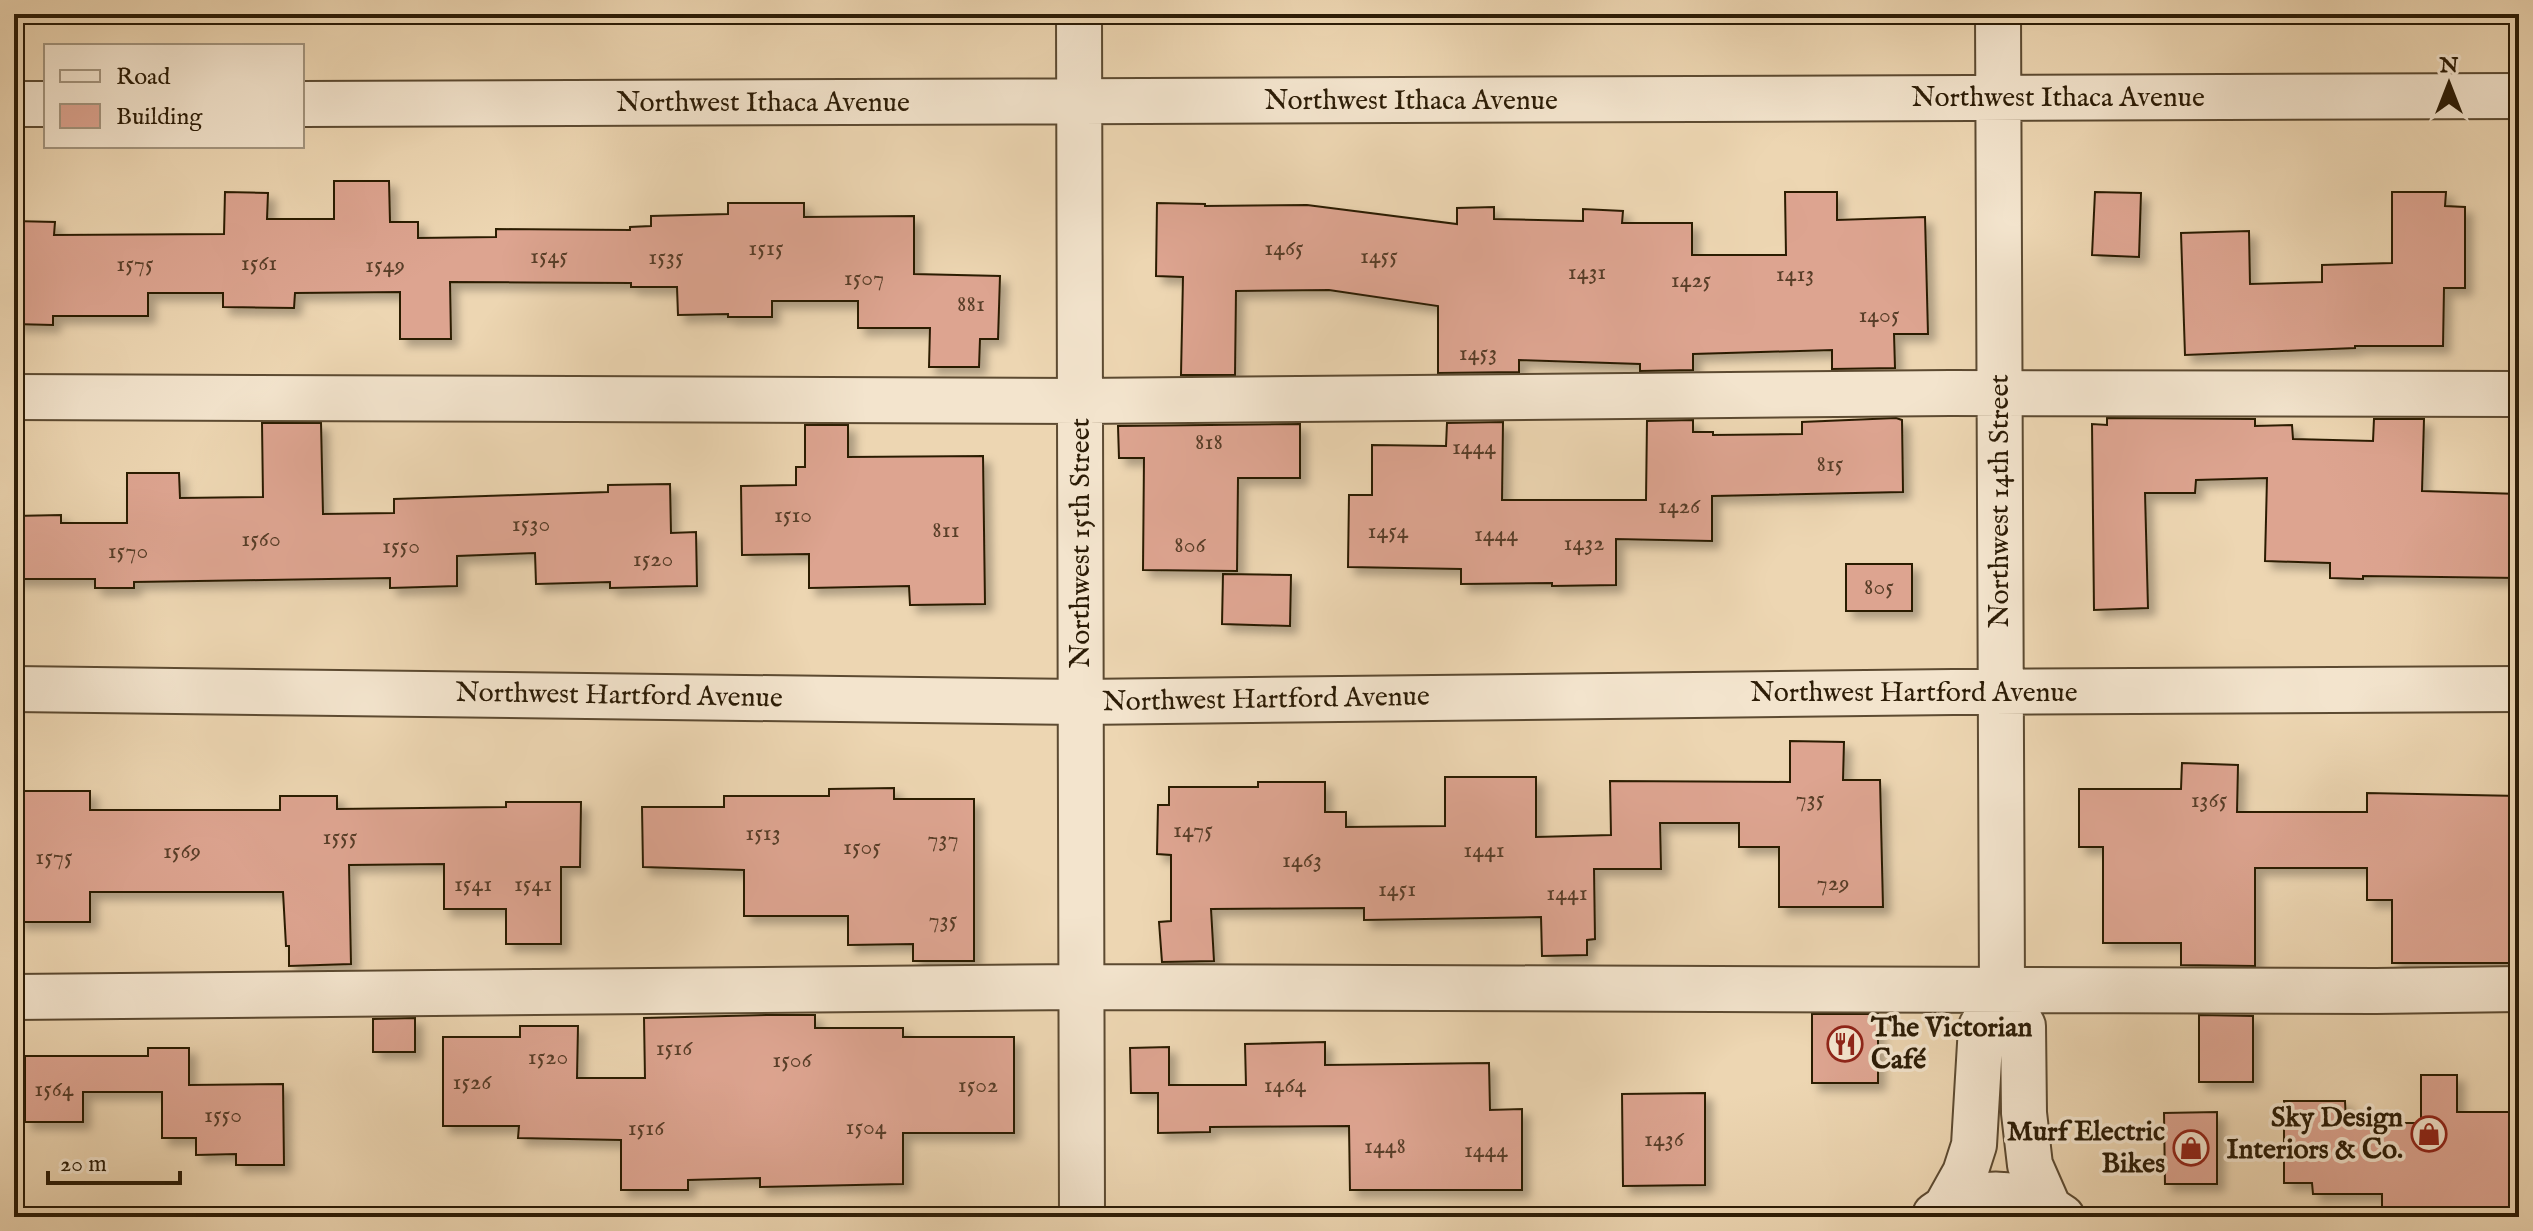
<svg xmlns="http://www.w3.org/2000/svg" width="2533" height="1231" font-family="'IM FELL English',serif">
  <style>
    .building { fill: #dda490; stroke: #2c1c06; stroke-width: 2; filter: url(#shadow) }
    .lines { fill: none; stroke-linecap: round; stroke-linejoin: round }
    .minor-casing { stroke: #5c4a31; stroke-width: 48 }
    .minor { stroke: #f3e4cd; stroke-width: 44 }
    .labels { text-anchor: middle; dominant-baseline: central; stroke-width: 7; stroke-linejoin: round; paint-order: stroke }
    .number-label { font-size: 24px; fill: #583e28 }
    .street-label { font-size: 28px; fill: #2c1c06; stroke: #f3e4cd }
    .poi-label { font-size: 28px; font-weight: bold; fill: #2c1c06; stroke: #f3e4cd; text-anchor: end }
  </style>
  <defs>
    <filter id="shadow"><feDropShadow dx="7" dy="7" stdDeviation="4" flood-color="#0004"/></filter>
  </defs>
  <rect width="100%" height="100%" fill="#edd6b2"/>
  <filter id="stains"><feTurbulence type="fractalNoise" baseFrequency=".0025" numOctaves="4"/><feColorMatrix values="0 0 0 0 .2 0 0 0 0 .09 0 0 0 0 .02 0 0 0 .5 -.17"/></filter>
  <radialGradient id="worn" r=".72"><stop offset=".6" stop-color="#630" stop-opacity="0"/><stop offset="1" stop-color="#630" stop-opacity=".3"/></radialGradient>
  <path class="building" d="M334,181H389L390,222H418V238L496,237V229L630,230V227L651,226V216L728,214V203H804V217L914,216V274L1000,276L998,339H980L979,367H929L930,328H858V301H772V317H728V314L678,315L677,287H631V283L450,282L451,339H400V292L295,293L294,308L223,307V293H148V316H53V325L14,324V221L55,222L54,235L224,234L225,192L268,193L267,219H334Z
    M1785,192H1837V220L1925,217L1928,334H1894L1895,368L1832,369V350L1693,354V370L1640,371V364L1519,360V372L1438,373V306L1329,290L1236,291L1235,375H1181L1183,277L1156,276L1157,203L1205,204V206L1307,205L1457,224V208L1494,207V219L1583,221V209L1623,211L1622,223H1692V255H1786Z
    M2095,192L2141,193L2139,257L2092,255Z
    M2392,192H2446L2445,206L2465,207V288H2444L2443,346H2355V348L2185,355L2181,233L2249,231L2250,284L2322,282V265L2392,263Z
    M1896,418L1902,420L1903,492L1712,496V541L1616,539V585L1552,586V583L1461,584V569L1348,567L1349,495H1372V445L1446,446L1447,423L1503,422L1502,500H1646L1647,421L1693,420V432H1713V435L1802,434V422Z
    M2107,418L2255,419V426L2292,425L2293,439L2373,441L2374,419H2424L2422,491L2519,494V578L2363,576V579L2330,578V563L2265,561L2267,478L2196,480L2195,493H2145L2148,608L2094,610L2092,424L2107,425Z
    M262,423H321L323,514L394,513V499L608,492V485L670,484L671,533L696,532L697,586L610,588V582L536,584L535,553L457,556V586L390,588V578L134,582V588H95V579H14V516L61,515V523H127V473H179L180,498L263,497Z
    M1300,424V478H1238L1237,571L1143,570L1144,458H1119L1118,426Z
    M805,425H848V457L983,456L985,604L910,605L909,586L809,588V554L742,555L741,486L796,485V467H805Z
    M1846,564H1912V611H1846Z
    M1223,574L1291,575L1290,626L1222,624Z
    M1790,741L1844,742L1843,780H1880L1883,907H1779V847H1739V823H1660L1661,869H1594L1595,939L1587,940V955L1542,956L1541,917L1364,920V908L1211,909L1214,961L1162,962L1159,922L1171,921V855L1157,854L1158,805H1169V787H1258V782H1325V812H1346V827L1445,826V777H1536V837L1611,835L1610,781L1790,782Z
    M2182,763L2238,765L2237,812H2367V793L2519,796V963H2392V900H2367V868H2255V966L2181,965V943H2103V847H2079V789H2181Z
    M894,788V799H974V961H913V944L848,945V916H744V870L643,867L642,807H724V796H829V789Z
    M18,791H90V810H280V796H337V809L506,807V802H581L580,867H561V944H506V909H444V864L349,865L351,964L289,966V946H286L283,892H90V922H18Z
    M1812,1014H1878V1083H1812Z
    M767,1015H815V1028H903V1037H1014V1133H903V1184L760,1187V1178L688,1180V1190H621V1140L518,1138L519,1126H443V1037H520V1026H578L577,1078H645L644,1018Z
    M2199,1015L2253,1016V1082H2199Z
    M415,1018V1052H373V1019Z
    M1325,1042V1065L1489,1063L1490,1110L1522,1109V1190H1350L1349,1126L1210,1127V1132L1158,1133V1093H1131L1130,1048L1169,1047V1085H1246L1245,1044Z
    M148,1048H189V1085L283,1084L284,1165H236V1154L196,1155V1138H162V1092H83V1122H25V1056H148Z
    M2421,1075H2457V1112H2513V1124H2519V1180H2509V1209L2457,1210V1214H2382V1194H2313L2312,1183H2284V1101H2345L2346,1123H2421Z
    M1705,1093V1185L1623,1186L1622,1094Z
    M2217,1112V1184H2165L2164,1113Z"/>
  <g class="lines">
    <defs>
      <path id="minor" d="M1079,14L1082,1217
        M1998,14L2002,989L2023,1026L2024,1113L2030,1165L2048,1206
        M14,104H46
        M302,104L2519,96
        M14,397L1081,401L1950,393L2519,394
        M14,689L1081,702L1953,692L2519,689
        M14,997L1081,987L2376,991L2519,989
        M1946,1207L1965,1173L1974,1145L1981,1027L2002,989
        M1935,1215C1975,1186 2023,1189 2062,1217"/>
    </defs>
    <use href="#minor" class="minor-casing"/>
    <use href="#minor" class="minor"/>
  </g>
  <defs>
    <symbol id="restaurant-ring" viewBox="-11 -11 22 22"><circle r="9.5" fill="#f3e4cd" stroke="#8f2418" stroke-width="1.5"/><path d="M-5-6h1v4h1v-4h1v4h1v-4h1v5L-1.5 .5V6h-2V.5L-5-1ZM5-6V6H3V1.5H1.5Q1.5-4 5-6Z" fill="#8f2418"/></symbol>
    <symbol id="shop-ring" viewBox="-11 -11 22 22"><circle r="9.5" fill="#f3e4cd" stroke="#8f2418" stroke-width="1.5"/><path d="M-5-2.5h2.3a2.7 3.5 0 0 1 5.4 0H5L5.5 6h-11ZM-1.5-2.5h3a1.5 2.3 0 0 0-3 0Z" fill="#8f2418"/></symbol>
  </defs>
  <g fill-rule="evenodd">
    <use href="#restaurant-ring" x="1825" y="1024" width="40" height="40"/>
    <use href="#shop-ring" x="2409" y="1114" width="40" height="40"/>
    <use href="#shop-ring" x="2171" y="1128" width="40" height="40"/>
  </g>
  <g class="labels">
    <g class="number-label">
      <text x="766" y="248">1515</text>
      <text x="1284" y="248">1465</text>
      <text x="549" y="256">1545</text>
      <text x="1379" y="256">1455</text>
      <text x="666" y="257">1535</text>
      <text x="259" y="263">1561</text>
      <text x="135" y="264">1575</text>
      <text x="385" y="265">1549</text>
      <text x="1587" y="272">1431</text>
      <text x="1795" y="274">1413</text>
      <text x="864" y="278">1507</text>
      <text x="1691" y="280">1425</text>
      <text x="971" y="304">881</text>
      <text x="1879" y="315">1405</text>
      <text x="1478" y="353">1453</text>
      <text x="1209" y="442">818</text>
      <text x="1474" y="447">1444</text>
      <text x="1830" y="464">815</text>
      <text x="1679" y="506">1426</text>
      <text x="793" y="515">1510</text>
      <text x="531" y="524">1530</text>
      <text x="946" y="530">811</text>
      <text x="1388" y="531">1454</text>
      <text x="1496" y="534">1444</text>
      <text x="261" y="539">1560</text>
      <text x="1584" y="543">1432</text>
      <text x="1190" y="545">806</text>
      <text x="401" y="546">1550</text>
      <text x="128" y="551">1570</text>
      <text x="653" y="559">1520</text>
      <text x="1879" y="587">805</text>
      <text x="1810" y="799">735</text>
      <text x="2209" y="800">1365</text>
      <text x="1193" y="830">1475</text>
      <text x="763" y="833">1513</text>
      <text x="340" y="837">1555</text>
      <text x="943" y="839">737</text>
      <text x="862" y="847">1505</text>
      <text x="1484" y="850">1441</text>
      <text x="182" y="851">1569</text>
      <text x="54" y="857">1575</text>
      <text x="1302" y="860">1463</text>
      <text x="1833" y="883">729</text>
      <text x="473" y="884">1541</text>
      <text x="533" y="884">1541</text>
      <text x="1397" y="889">1451</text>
      <text x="1567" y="893">1441</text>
      <text x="943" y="920">735</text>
      <text x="674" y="1048">1516</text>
      <text x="548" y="1057">1520</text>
      <text x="792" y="1060">1506</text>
      <text x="472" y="1082">1526</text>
      <text x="978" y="1085">1502</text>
      <text x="1285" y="1085">1464</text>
      <text x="54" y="1089">1564</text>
      <text x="223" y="1115">1550</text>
      <text x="866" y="1127">1504</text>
      <text x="646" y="1128">1516</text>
      <text x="1664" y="1139">1436</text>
      <text x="1385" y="1146">1448</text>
      <text x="1486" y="1150">1444</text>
    </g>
    <g class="street-label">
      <text x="2058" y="98">Northwest Ithaca Avenue</text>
      <text x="1411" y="101">Northwest Ithaca Avenue</text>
      <text x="763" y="103">Northwest Ithaca Avenue</text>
      <text transform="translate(2000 501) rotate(-90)">Northwest 14th Street</text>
      <text transform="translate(1081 543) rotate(-90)">Northwest 15th Street</text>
      <text x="1914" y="693">Northwest Hartford Avenue</text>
      <text transform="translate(619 696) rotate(1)">Northwest Hartford Avenue</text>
      <text transform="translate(1266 700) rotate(-1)">Northwest Hartford Avenue</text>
    </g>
    <g class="poi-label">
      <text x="1871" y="1028" text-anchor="start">The Victorian<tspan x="1871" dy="32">Café</tspan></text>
      <text x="2403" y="1118">Sky Design<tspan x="2403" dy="32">Interiors &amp; Co.</tspan></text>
      <text x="2165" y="1132">Murf Electric<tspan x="2165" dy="32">Bikes</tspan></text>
    </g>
  </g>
  <rect width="2533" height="1231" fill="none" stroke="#edd6b2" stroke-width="48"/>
  <rect x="16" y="16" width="2501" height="1199" fill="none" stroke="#2c1c06" stroke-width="4"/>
  <rect x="24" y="24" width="2485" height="1183" fill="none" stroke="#2c1c06" stroke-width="2"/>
  <rect x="44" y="44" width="260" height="104" fill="#f3e4cd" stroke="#a3947d" stroke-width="2"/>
  <rect x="60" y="70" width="40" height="12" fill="#f3e4cd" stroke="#a3947d" stroke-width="2"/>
  <text x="116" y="84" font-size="24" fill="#2c1c06">Road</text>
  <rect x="60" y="104" width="40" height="24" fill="#dda490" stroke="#a3947d" stroke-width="2"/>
  <text x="116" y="124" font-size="24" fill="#2c1c06">Building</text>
  <g transform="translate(2449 84)" stroke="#f3e4cd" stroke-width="6" paint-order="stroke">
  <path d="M0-6L14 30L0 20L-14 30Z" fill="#2c1c06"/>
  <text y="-12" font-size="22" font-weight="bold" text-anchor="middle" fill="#2c1c06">N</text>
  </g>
  <path d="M48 1171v12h132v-12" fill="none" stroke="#2c1c06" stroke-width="4"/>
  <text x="60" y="1171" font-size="24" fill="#2c1c06" stroke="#f3e4cd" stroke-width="6" paint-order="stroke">20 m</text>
  <rect width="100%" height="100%" filter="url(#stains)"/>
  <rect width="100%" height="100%" fill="url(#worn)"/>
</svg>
